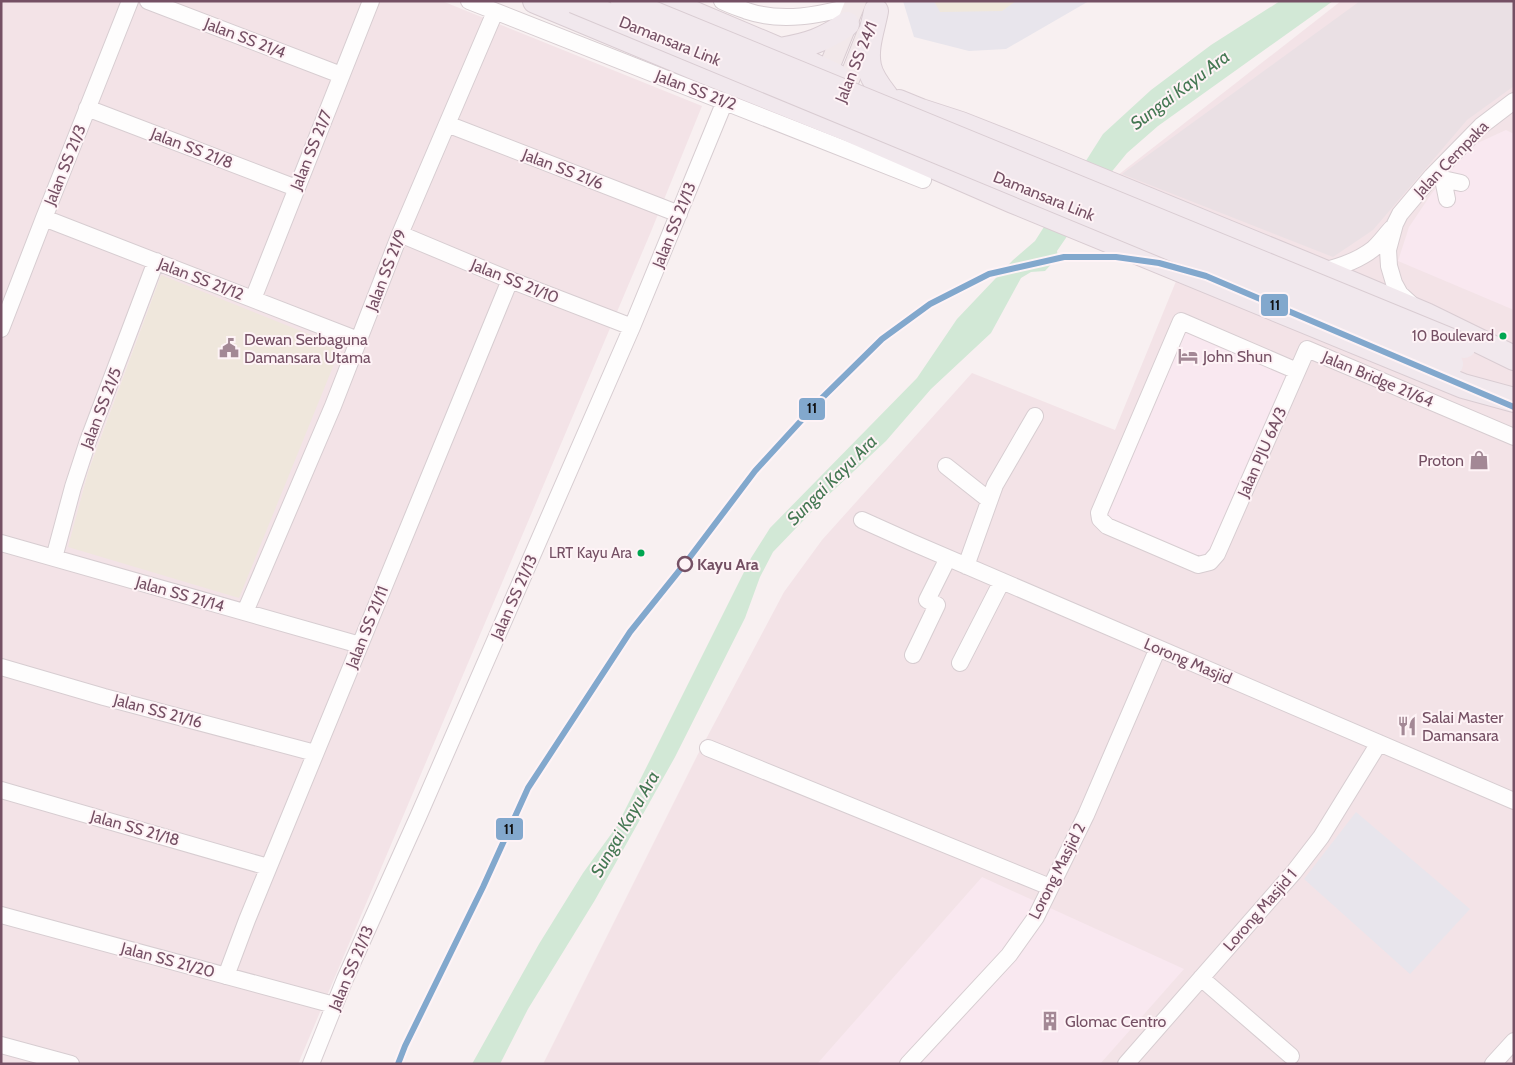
<svg xmlns="http://www.w3.org/2000/svg" width="1515" height="1065" font-family="Cabin,sans-serif">
  <style>
    .residential { fill: #f3e3e7; fill-rule: evenodd }
    .commercial { fill: #f9e8f0 }
    .industrial { fill: #eae0e4 }
    .education { fill: #e8e5ec }
    .green { fill: #efe7dc }
    .water { fill: #d2e8d6 }
    .lines { fill: none; stroke-linecap: round; stroke-linejoin: round }
    .minor-casing { stroke: #d7cdd1; stroke-width: 18 }
    .major-casing { stroke: #d9ccd2; stroke-width: 22 }
    .highway-casing { stroke: #d9ccd2; stroke-width: 26 }
    .minor { stroke: #fefdfd; stroke-width: 16 }
    .major { stroke: #f2e8ea; stroke-width: 20 }
    .highway { stroke: #f1e8ed; stroke-width: 24 }
    .highway-bridge-casing { stroke: #d9ccd2; stroke-width: 26; stroke-linecap: butt }
    .highway-bridge { stroke: #f1e8ed; stroke-width: 24 }
    .rail-1-casing { stroke: #fef3f6; stroke-width: 10 }
    .rail-1 { stroke: #82a8cd; stroke-width: 6 }
    .bus-dot { fill: #00a651; stroke: #fef3f6; stroke-width: 2 }
    .stop-dot { fill: #fef3f6; stroke: #755064; stroke-width: 2.5 }
    .labels { text-anchor: middle; dominant-baseline: central; stroke-width: 4; stroke-linejoin: round; paint-order: stroke }
    .bus-label { font-size: 15px; fill: #755064; stroke: #fef3f6; text-anchor: end }
    .street-label { font-size: 16px; fill: #755064; stroke: #fef3f6 }
    .poi-label { font-size: 16px; fill: #755064; stroke: #fef3f6; text-anchor: start }
    .stop-label { font-size: 16px; font-weight: bold; fill: #755064; stroke: #fef3f6; text-anchor: start }
    .water-label { font-size: 18px; font-style: italic; fill: #457853; stroke: #fef3f6 }
    .line-badge { stroke: #fef3f6; stroke-width: 2 }
    .pale-badge-label { font-size: 14px; text-anchor: middle; font-weight: bold; fill: #111 }
  </style>
  <rect width="100%" height="100%" fill="#f8f0f1"/>
  <path class="residential" d="M1,1H442L702,106L650,234L298,1064H1ZM161,275L69,547L88,472Z
    M1341,1H1514V1064H543L697,756L784,592L822,540L972,373L1115,430L1204,213L1118,175Z"/>
  <path class="commercial" d="M1506,130L1514,134V310L1398,261L1409,227L1432,193L1471,146Z
    M1175,323L1302,378L1220,565L1094,513Z
    M982,877L1184,969L1100,1064H817Z"/>
  <path class="industrial" d="M1360,1H1514V86L1467,120L1373,230L1333,257L1122,174Z"/>
  <path class="education" d="M903,1H1089L1006,49L969,51L914,37Z
    M1356,812L1470,909L1410,974L1304,879Z"/>
  <path class="green" d="M934,1H1016L1002,11L940,12Z
    M161,275L341,347L239,598L68,547L88,472Z"/>
  <path class="water" d="M1280,1H1333L1158,126L1127,153L1109,175L1057,251L1058,257L1045,271L1031,272L1021,278L991,333L931,389L886,441L822,501L773,552L760,577L745,618L675,757L595,900L528,1009L500,1064H472L539,944L583,873L617,826L751,558L770,528L917,378L957,319L1013,260L1035,241L1103,134L1151,90L1211,45Z"/>
  <g class="lines">
    <defs>
      <path id="minor" d="M148,1L341,75
        M469,1L923,180
        M722,1C730,5 739,8 747,11C783,23 819,15 854,6
        M87,108L296,188
        M447,124L679,214
        M1436,172L1443,179L1461,183
        M1443,179L1447,199
        M44,218L358,340
        M400,234L510,280L632,327
        M1322,271C1339,267 1359,260 1373,249C1380,243 1386,234 1392,228
        M253,299L371,1
        M1412,305L1400,294L1394,283L1389,266L1388,250L1395,224L1400,214L1432,176L1481,126L1514,101
        M1,329L44,218L130,1
        M1297,371L1181,321L1099,513L1100,519L1107,526L1198,565L1210,562L1217,554C1247,486 1277,418 1307,349L1514,437
        M946,466L989,500
        M862,520L911,542L1514,801
        M1,543L360,645
        M54,558L73,487L88,441L156,261
        M966,566L995,485L1035,416
        M245,612L333,406L400,234L495,12
        M913,655L937,605L927,600L948,558
        M960,663L1002,581
        M1,667L104,697L315,753
        M708,748L1050,887
        M1,790L268,867
        M1,915L334,1005
        M226,976L247,920L510,280
        M1201,978L1291,1056
        M1,1045L71,1064
        M311,1064L345,979L418,817L632,327L725,101
        M908,1064L1009,955L1036,917L1086,815L1158,648
        M1126,1064L1294,872L1321,837L1379,743
        M1493,1064L1514,1041"/>
      <path id="major" d="M822,85L856,1
        M839,105L867,34"/>
      <path id="highway" d="M535,1L698,69L843,127L1013,201L1463,386L1514,400
        M664,1L780,50L836,76
        M876,11C873,28 865,48 869,66C871,77 879,87 886,96
        M780,50C809,45 823,40 847,24
        M899,102L921,111L961,124L1037,154L1322,271L1426,315L1514,358"/>
    </defs>
    <use href="#minor" class="minor-casing"/>
    <use href="#major" class="major-casing"/>
    <use href="#highway" class="highway-casing"/>
    <use href="#minor" class="minor"/>
    <use href="#major" class="major"/>
    <use href="#highway" class="highway"/>
    <defs>
      <path id="highway-bridge" d="M574,1L1451,364
        M623,1L1464,346"/>
    </defs>
    <use href="#highway-bridge" class="highway-bridge-casing"/>
    <use href="#highway-bridge" class="highway-bridge"/>
    <defs>
      <path id="rail-1" d="M398,1064L405,1046L483,887L528,788L630,632L687,561L755,471L820,400L882,339L930,304L989,274L1064,257H1116L1159,263L1206,276L1514,407"/>
    </defs>
    <use href="#rail-1" class="rail-1-casing"/>
    <use href="#rail-1" class="rail-1"/>
  </g>
  <defs>
    <symbol id="civic-bare" viewBox="-9 -9 18 18"><path d="M-.6-6.5H3V-4.5H.6V-3L4-1V1h2V6H-6V1h2V-1L-.6-3ZM-1.2 2.5V6h2.4V2.5Z" fill="#a38895" stroke="#fef3f6" stroke-width="2.5" paint-order="stroke"/></symbol>
    <symbol id="hotel-bare" viewBox="-9 -9 18 18"><path d="M-6-4.5h1.5V1H6V5H4.5V3h-9V5H-6ZM-4 0a1.8 1.8 0 1 1 3.6 0ZM.5 0V-2.5h3Q6-2.5 6 0Z" fill="#a38895" stroke="#fef3f6" stroke-width="2.5" paint-order="stroke"/></symbol>
    <symbol id="shop-bare" viewBox="-9 -9 18 18"><path d="M-5-2.5h2.3a2.7 3.5 0 0 1 5.4 0H5L5.5 6h-11ZM-1.5-2.5h3a1.5 2.3 0 0 0-3 0Z" fill="#a38895" stroke="#fef3f6" stroke-width="2.5" paint-order="stroke"/></symbol>
    <symbol id="restaurant-bare" viewBox="-9 -9 18 18"><path d="M-5-6h1v4h1v-4h1v4h1v-4h1v5L-1.5 .5V6h-2V.5L-5-1ZM5-6V6H3V1.5H1.5Q1.5-4 5-6Z" fill="#a38895" stroke="#fef3f6" stroke-width="2.5" paint-order="stroke"/></symbol>
    <symbol id="building-bare" viewBox="-9 -9 18 18"><path d="M-4-6H4V6H1V3H-1V6H-4ZM-2.5-4.3h1.7v1.8h-1.7ZM.8-4.3h1.7v1.8H.8ZM-2.5-1h1.7V.8h-1.7ZM.8-1h1.7V.8H.8Z" fill="#a38895" stroke="#fef3f6" stroke-width="2.5" paint-order="stroke"/></symbol>
  </defs>
  <g fill-rule="evenodd">
    <use href="#civic-bare" x="215" y="334" width="28" height="28"/>
    <use href="#hotel-bare" x="1174" y="342" width="28" height="28"/>
    <use href="#shop-bare" x="1465" y="446" width="28" height="28"/>
    <use href="#restaurant-bare" x="1393" y="712" width="28" height="28"/>
    <use href="#building-bare" x="1036" y="1007" width="28" height="28"/>
  </g>
  <g class="bus-dot">
    <circle cx="1503" cy="336" r="4.5"/>
    <circle cx="641" cy="553" r="4.5"/>
  </g>
  <circle class="stop-dot" cx="685" cy="564" r="7"/>
  <g class="labels">
    <g class="bus-label">
      <text x="1494" y="336">10 Boulevard</text>
      <text x="632" y="553">LRT Kayu Ara</text>
    </g>
    <g class="street-label">
      <text transform="translate(245 38) rotate(21)">Jalan SS 21/4</text>
      <text transform="translate(670 41) rotate(22)">Damansara Link</text>
      <text transform="translate(856 62) rotate(-68)">Jalan SS 24/1</text>
      <text transform="translate(696 90) rotate(21)">Jalan SS 21/2</text>
      <text transform="translate(192 148) rotate(21)">Jalan SS 21/8</text>
      <text transform="translate(311 150) rotate(-68)">Jalan SS 21/7</text>
      <text transform="translate(1451 159) rotate(-46)">Jalan Cempaka</text>
      <text transform="translate(65 165) rotate(-68)">Jalan SS 21/3</text>
      <text transform="translate(563 169) rotate(21)">Jalan SS 21/6</text>
      <text transform="translate(1044 196) rotate(22)">Damansara Link</text>
      <text transform="translate(674 225) rotate(-68)">Jalan SS 21/13</text>
      <text transform="translate(386 270) rotate(-69)">Jalan SS 21/9</text>
      <text transform="translate(201 279) rotate(21)">Jalan SS 21/12</text>
      <text transform="translate(515 281) rotate(22)">Jalan SS 21/10</text>
      <text transform="translate(1378 379) rotate(23)">Jalan Bridge 21/64</text>
      <text transform="translate(101 408) rotate(-69)">Jalan SS 21/5</text>
      <text transform="translate(1262 452) rotate(-66)">Jalan PJU 6A/3</text>
      <text transform="translate(180 594) rotate(16)">Jalan SS 21/14</text>
      <text transform="translate(514 597) rotate(-66)">Jalan SS 21/13</text>
      <text transform="translate(367 627) rotate(-68)">Jalan SS 21/11</text>
      <text transform="translate(1188 661) rotate(23)">Lorong Masjid</text>
      <text transform="translate(158 711) rotate(15)">Jalan SS 21/16</text>
      <text transform="translate(135 828) rotate(16)">Jalan SS 21/18</text>
      <text transform="translate(1057 871) rotate(-63)">Lorong Masjid 2</text>
      <text transform="translate(1260 910) rotate(-49)">Lorong Masjid 1</text>
      <text transform="translate(168 960) rotate(15)">Jalan SS 21/20</text>
      <text transform="translate(351 968) rotate(-67)">Jalan SS 21/13</text>
    </g>
    <g class="poi-label">
      <text x="244" y="339">Dewan Serbaguna<tspan x="244" dy="18">Damansara Utama</tspan></text>
      <text x="1203" y="356">John Shun</text>
      <text x="1464" y="460" text-anchor="end">Proton</text>
      <text x="1422" y="717">Salai Master<tspan x="1422" dy="18">Damansara</tspan></text>
      <text x="1065" y="1021">Glomac Centro</text>
    </g>
    <g class="stop-label">
      <text x="697" y="564">Kayu Ara</text>
    </g>
    <g class="water-label">
      <text transform="translate(1180 90) rotate(-37)">Sungai Kayu Ara</text>
      <text transform="translate(832 480) rotate(-45)">Sungai Kayu Ara</text>
      <text transform="translate(625 824) rotate(-60)">Sungai Kayu Ara</text>
    </g>
  </g>
  <g class="line-badge">
    <rect x="1260" y="293" width="29" height="24" rx="5" fill="#82a8cd"/>
    <rect x="798" y="397" width="28" height="24" rx="5" fill="#82a8cd"/>
    <rect x="495" y="817" width="29" height="24" rx="5" fill="#82a8cd"/>
  </g>
  <g class="pale-badge-label">
    <text x="1275" y="310">11</text>
    <text x="812" y="413">11</text>
    <text x="509" y="834">11</text>
  </g>
  <rect width="1515" height="1065" fill="none" stroke="#755064" stroke-width="5"/>
</svg>
